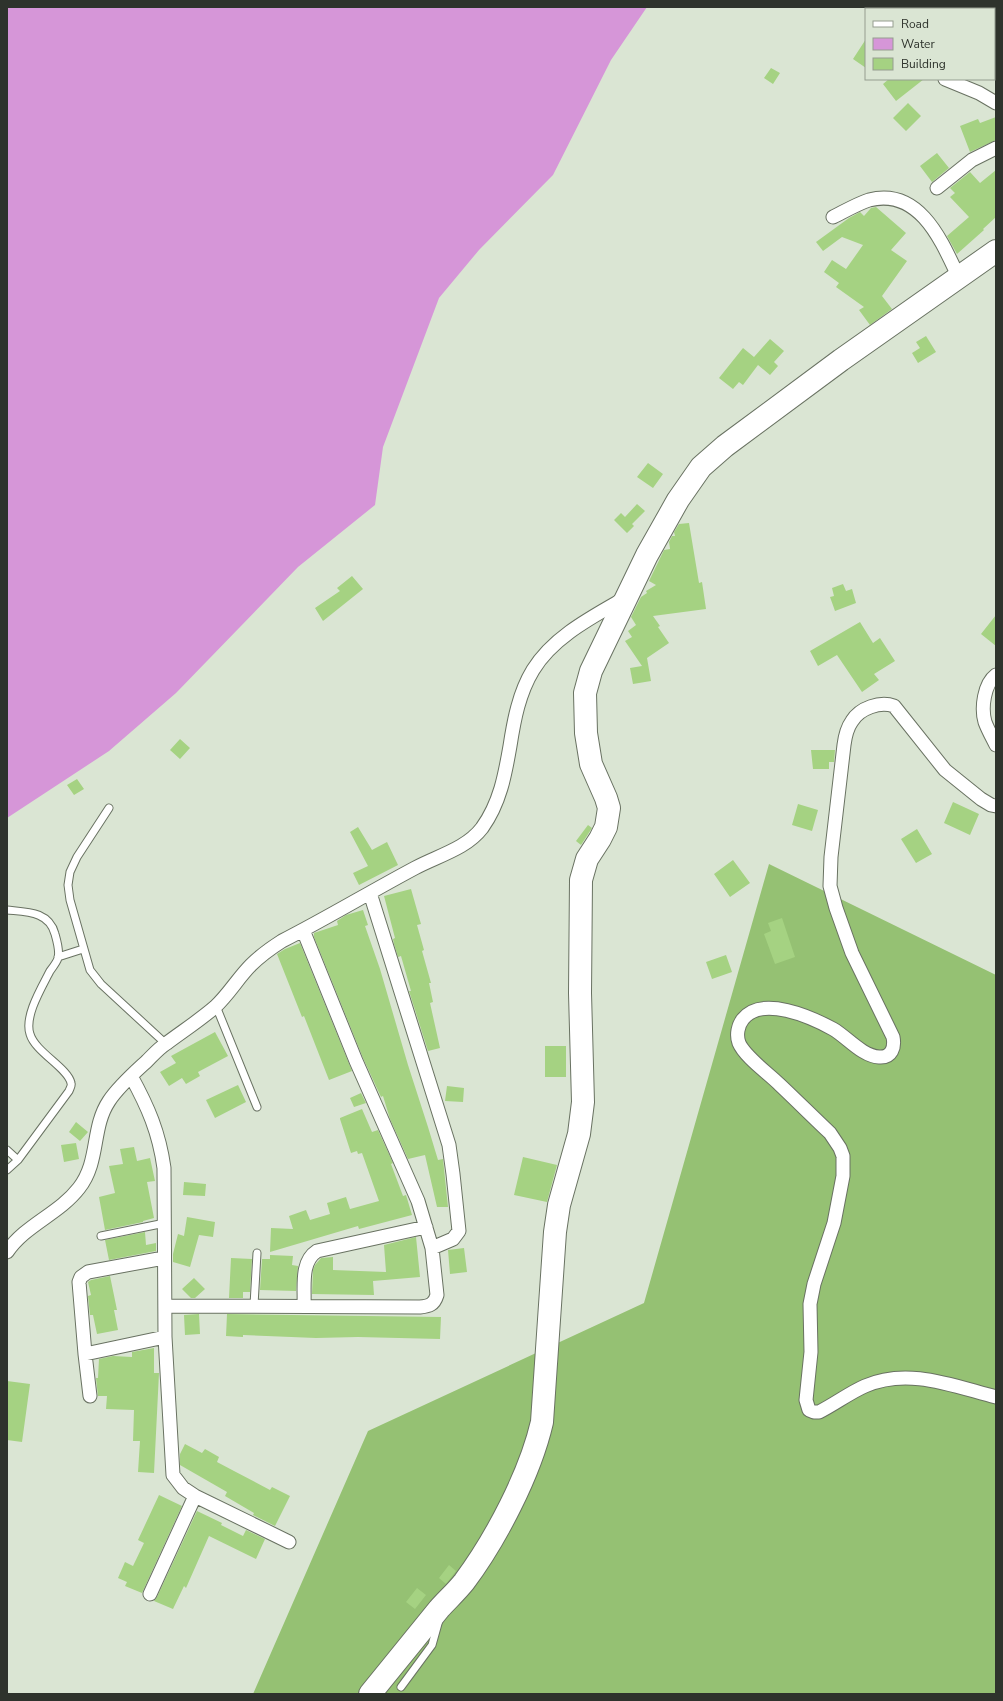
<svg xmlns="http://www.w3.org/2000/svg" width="1003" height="1701" font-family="'Nunito Sans',sans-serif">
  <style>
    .forest { fill: #95c173 }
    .water { fill: #d696d8 }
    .building { fill: #a5d282 }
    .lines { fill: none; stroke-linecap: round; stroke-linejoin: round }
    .lane-casing { stroke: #697262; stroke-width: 9 }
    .street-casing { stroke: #697262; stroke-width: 15 }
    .highway-casing { stroke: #697262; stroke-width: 24 }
    .lane { stroke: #fff; stroke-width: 7 }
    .street { stroke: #fff; stroke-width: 13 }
    .highway { stroke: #fff; stroke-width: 22 }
  </style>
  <rect width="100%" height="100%" fill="#dae5d3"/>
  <path class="forest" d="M769,864L996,975V1694H253L368,1431L644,1303Z"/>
  <path class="water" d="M7,7H647L611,60L553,175L479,250L439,298L383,447L375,505L298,567L176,693L109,751L7,818Z"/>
  <path class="building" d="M866,39V68L853,59Z
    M771,68L780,73L773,84L764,78Z
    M889,79H924L896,101L883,84Z
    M908,103L921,116L906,131L893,118Z
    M996,117V140L970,152L960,126L978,119L980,123Z
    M937,153L949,168L932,182L920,166Z
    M996,170V217L983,229L984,230L957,254L947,236L969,217L950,197L955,193L950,188L970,172L980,183Z
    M876,207L906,233L891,250L907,261L882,296L892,309L870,325L859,310L864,307L836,287L839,283L824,272L832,260L846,269L863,245L842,237L823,251L816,242L849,218L860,212L864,216L871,208Z
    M926,336L936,352L918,363L912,353L920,348L916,342Z
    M770,339L784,351L774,362L778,366L770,375L758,365L743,385L739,382L733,389L719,378L743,348L754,357Z
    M648,463L663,474L653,488L637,477Z
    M637,504L645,511L632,524L634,526L627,533L614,520L621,513L625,517Z
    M689,523L699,583L702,582L706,609L653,616L660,626L658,627L669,643L647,658L651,681L633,684L630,668L642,666L625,641L632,637L628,631L636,625L631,617L641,597L647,593L646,591L656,585L649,581L664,550L670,549L669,542L672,536H675L674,532L679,524Z
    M352,576L363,589L323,621L315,608L340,591L337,588Z
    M843,584L846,591L852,589L856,603L835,611L830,597L834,596L832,588Z
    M996,615V646L981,634Z
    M860,622L873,643L880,638L895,661L874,674L879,680L862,692L837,655L818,666L810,651Z
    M180,739L190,748L180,759L170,750Z
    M811,750H835L834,762H829V769H813Z
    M77,779L84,789L74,795L67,785Z
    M953,802L979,814L970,835L944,823Z
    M798,804L818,810L812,831L792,825Z
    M588,825L592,828L581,845L576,841Z
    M358,827L372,850L387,842L398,865L359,885L353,873L368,866L350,832Z
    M917,829L932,854L916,863L901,839Z
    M733,860L750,883L730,897L714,874Z
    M411,889L421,924L417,925L424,950L422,951L431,983H429L433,1002L430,1003L440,1048L428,1051L409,991H411L401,956L398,957L394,944L393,939L395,938L384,896Z
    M363,910L368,925L365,926L380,969L408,1065L428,1127L438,1160L443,1159L448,1207H437L425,1155L408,1159L390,1119L383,1096L381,1097L363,1058L314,937V933L338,925L337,921L346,915Z
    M782,918L795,957L775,964L764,934L771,931L768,923Z
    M300,943L352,1071L329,1080L304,1016L302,1017L277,954L285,949Z
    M726,955L732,972L712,979L706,962Z
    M215,1032L228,1056L198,1072L200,1076L186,1084L182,1078L169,1086L160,1072L176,1063L171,1056Z
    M545,1046H566V1077H545Z
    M238,1085L246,1102L215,1118L206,1100Z
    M447,1086L464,1088L463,1102L445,1101Z
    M361,1093L366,1103L354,1107L350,1098Z
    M362,1109L372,1132L378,1130L393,1163L391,1164L403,1196L406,1195L412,1215L359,1229L358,1226L270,1252L271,1228L293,1229L289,1216L306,1210L310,1220L330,1214L327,1203L346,1197L350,1209L379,1201L362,1153L358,1154L357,1151L351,1153L340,1119V1118Z
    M76,1122L88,1132L80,1141L69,1132Z
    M76,1143L79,1159L64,1162L61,1145Z
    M134,1147L137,1161L150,1158L155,1181L147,1182L154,1218L143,1221V1222L105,1230L99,1197L115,1193L109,1166L123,1164L120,1149Z
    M523,1157L557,1165L547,1202L514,1195Z
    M184,1182L206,1184L205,1196L183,1195Z
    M187,1217L215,1222L213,1237L199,1235L190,1267L173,1262V1254L178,1234L184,1236Z
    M145,1232L146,1245L156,1243V1251L109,1260L105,1240Z
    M416,1237L420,1277L373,1281L374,1295L312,1294L313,1270L315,1265L321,1258L333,1257V1270L386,1272L384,1245Z
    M464,1248L467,1272L450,1274L448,1250Z
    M270,1255L293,1256L292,1265L298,1266L296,1291L260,1290L262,1259H270Z
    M231,1258L252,1259L250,1292H243V1298H229Z
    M110,1276L117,1310H114L118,1330L97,1334L93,1315H90L88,1296L91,1295L88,1282L91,1280Z
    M194,1278L205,1289L195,1298H191L182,1289Z
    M199,1314L200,1334L185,1335L184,1315Z
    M227,1314L441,1317L440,1339L358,1337L316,1338L243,1335V1337L226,1336Z
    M154,1348V1373H159L154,1473L138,1472L140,1441H133L134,1410L106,1409L107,1396H98L96,1378H98L99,1359L113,1356L132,1357V1352Z
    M7,1381L30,1384L22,1442L7,1440Z
    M185,1444L202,1453L205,1449L219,1457L217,1462L234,1471L270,1490L272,1487L290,1496L275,1526L253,1515L254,1513L225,1496L227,1492L180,1465V1454Z
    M159,1495L182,1506L142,1593L125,1586L127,1582L118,1578L125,1562L133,1566L144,1543L138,1540Z
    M197,1511L222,1523L221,1525L243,1536L246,1530L265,1539L256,1559L209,1536L186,1588L184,1586L173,1609L154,1601L157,1597Z
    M449,1565L456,1571L446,1584L439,1578Z
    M417,1588L426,1595L415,1609L406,1602Z"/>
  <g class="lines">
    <defs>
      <path id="lane" d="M109,808L77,857L70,872L68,885L70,900L90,970L101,984L165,1043
        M7,910C26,912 49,911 55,934C57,941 60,951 58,958C57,962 53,967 50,971C42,987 24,1016 30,1034C35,1052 68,1068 71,1083C72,1086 70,1088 69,1091L18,1160L7,1170
        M58,957L83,949
        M216,1006L257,1107
        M7,1150L18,1160
        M101,1236L165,1223
        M254,1305L257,1253
        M401,1687L432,1645L439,1620"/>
      <path id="street" d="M945,79L979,93L996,103
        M937,188L972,160L996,148
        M833,217C845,211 857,204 869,200C920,187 942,242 959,278
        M996,675C984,684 981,708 985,722C988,730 992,737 996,745
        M996,806L991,805L981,799L945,770L894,706C880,701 860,708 852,721C847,728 845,737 844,745L831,857L830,886L836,908L852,953L893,1037C895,1047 892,1058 879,1057C862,1056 847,1037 833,1029C811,1017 762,995 743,1019C738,1025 736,1035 739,1043C745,1057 768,1073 779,1084C796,1100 813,1117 830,1133L840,1148L843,1156V1176L834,1223L814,1284L810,1304L811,1352L806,1400L809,1410L814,1412H819C835,1404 849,1393 865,1386C908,1367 953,1386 996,1397
        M370,893L449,1145L453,1174L459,1231L453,1239L432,1248
        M131,1076C148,1107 159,1132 164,1168L165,1337L173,1475L183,1488L195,1496L289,1542
        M7,1252C25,1225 59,1214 79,1188C100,1161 91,1128 109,1101C119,1086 134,1073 147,1061C153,1055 159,1048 167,1043C183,1031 200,1020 215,1007C229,994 238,978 251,965C260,956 271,948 282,941C327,918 370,892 415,868C437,856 466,849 482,828C500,803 505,775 510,746C514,720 519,693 533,670C553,637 592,617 625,598
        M164,1258L88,1272L81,1277L79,1282L85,1354L165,1337
        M165,1306L420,1307C429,1306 434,1305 437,1295L432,1248L418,1201L356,1061L303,930
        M304,1306C305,1287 300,1262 317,1251L426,1227
        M85,1354L90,1396
        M150,1594L195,1496"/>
      <path id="highway" d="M370,1694C393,1666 416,1637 439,1609C447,1600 456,1592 464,1582C496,1539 530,1474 542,1422L555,1232L559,1205L579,1134L583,1102L580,993L581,880L587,859L600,839L606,827L609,808L606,798L591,764L586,733L585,693L591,671L647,555L678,500L701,467L725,446L841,360L996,251"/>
    </defs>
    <use href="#lane" class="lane-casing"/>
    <use href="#street" class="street-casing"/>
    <use href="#highway" class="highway-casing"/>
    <use href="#lane" class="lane"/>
    <use href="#street" class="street"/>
    <use href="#highway" class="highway"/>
  </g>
  <rect width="1003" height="1701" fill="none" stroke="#2e332c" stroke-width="16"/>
  <rect x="865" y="8" width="130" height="72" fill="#dae5d3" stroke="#959e90"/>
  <rect x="873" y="21" width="20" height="6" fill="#ffffff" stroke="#959e90"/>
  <text x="901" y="28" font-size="12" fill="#2e332c">Road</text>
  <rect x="873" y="38" width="20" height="12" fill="#d696d8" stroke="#959e90"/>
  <text x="901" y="48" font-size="12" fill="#2e332c">Water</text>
  <rect x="873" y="58" width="20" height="12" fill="#a5d282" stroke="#959e90"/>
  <text x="901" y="68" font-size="12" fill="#2e332c">Building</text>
</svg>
